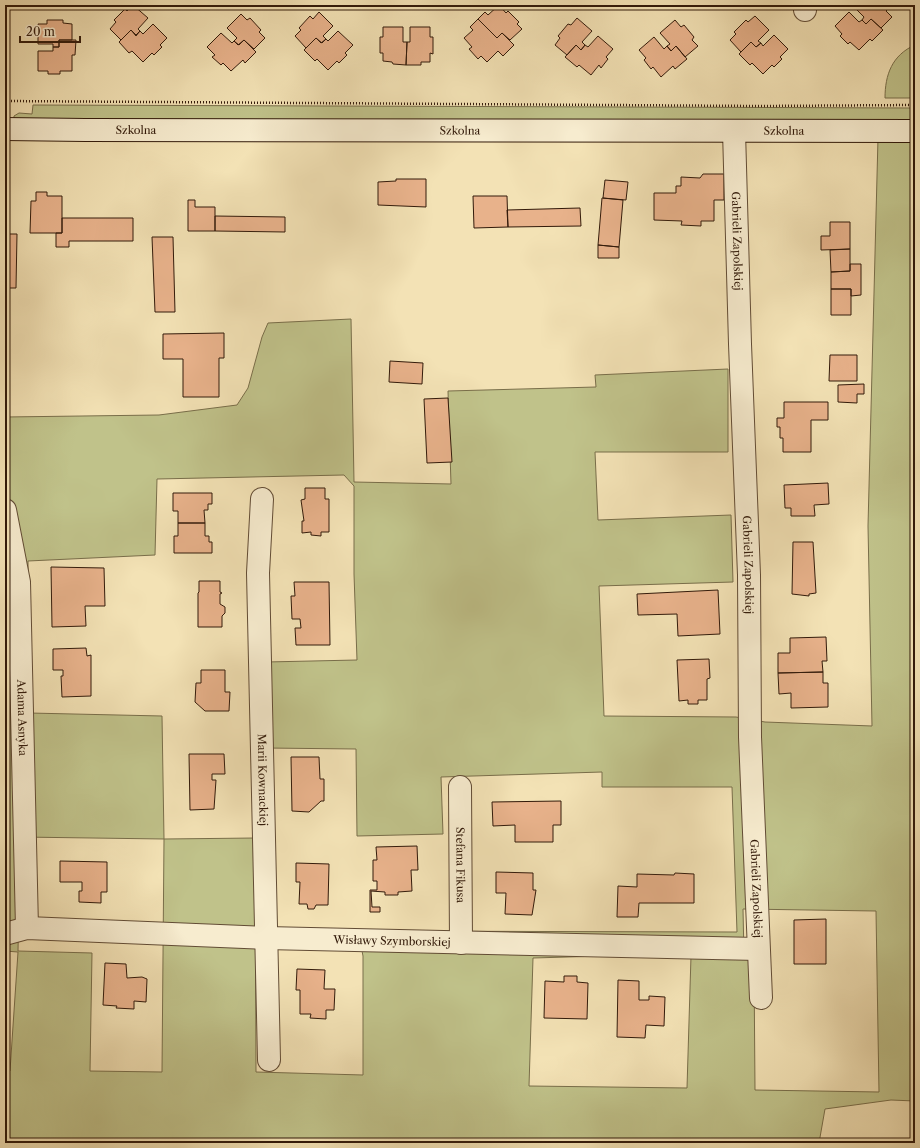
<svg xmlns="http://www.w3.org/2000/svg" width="920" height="1148" font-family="'Libre Caslon Text',serif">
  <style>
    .green { fill: #c0c28a; stroke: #796e4a; fill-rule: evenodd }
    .building { fill: #e8b28b; stroke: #321a0a }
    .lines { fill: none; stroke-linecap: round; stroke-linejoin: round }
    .street-casing { stroke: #624c35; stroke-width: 24 }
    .secondary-casing { stroke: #321a0a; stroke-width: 24 }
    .path { stroke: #321a0a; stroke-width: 2.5; stroke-dasharray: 1 2; stroke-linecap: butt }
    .street { stroke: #f7eccf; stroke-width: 22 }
    .secondary { stroke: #f7eccf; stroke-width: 22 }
    .labels { text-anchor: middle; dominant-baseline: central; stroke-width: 4; stroke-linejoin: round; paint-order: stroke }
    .street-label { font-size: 11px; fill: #321a0a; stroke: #f7eccf }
  </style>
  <rect width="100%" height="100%" fill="#f3e2b5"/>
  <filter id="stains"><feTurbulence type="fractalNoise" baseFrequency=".005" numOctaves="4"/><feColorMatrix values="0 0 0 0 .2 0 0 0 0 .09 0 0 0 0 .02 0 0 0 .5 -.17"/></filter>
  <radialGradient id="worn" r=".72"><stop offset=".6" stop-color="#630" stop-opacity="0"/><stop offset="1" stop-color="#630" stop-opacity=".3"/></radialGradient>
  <path class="green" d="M915,45V98H885C885,75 892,55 915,45Z
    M33,105L915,108V124L14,119V116L19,113L32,114Z
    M878,138L915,139V1101L891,1100L825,1109L819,1143H5V1071H10L18,952L5,951V417L159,415L237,405L248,388L262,337L268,323L351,319L354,482L451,484L448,391L596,387L595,375L728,369V452H595L598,520L731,515L733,582L599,586L604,716L736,717L765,722L872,726L868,526ZM344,475L354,486V574L357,660L266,662V748L356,749L357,836L443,834L441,777L602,772V787H732L737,932L358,931L363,956V1075L256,1072L255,838L164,839L162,716L29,713L28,561L155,555L157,479ZM20,837L164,839L162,1072L90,1071L92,953L18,951ZM743,909L876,911L879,1092L755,1090L754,963L744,956ZM636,955L691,956L687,1088L529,1086L533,958Z"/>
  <path class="building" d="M133,5L148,18L138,29L140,31L136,35L131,30L121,40L110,29L116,22L114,20L125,9L127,11Z
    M499,5L506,13L508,11L519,22L517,24L522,29L510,40L502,33L497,38L478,19L485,12L488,15Z
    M856,5H885L888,9L886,11L892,17L881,28L871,19L866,24L862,20L864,17L854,7Z
    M319,12L333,26L323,36L326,39L322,43L316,38L306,48L295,36L301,30L299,28L310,16L313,19Z
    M849,12L859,22L862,20L866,24L871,19L883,30L872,41L870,39L859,50L850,42L848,44L840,36L842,34L835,26Z
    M241,14L247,20L250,18L261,30L259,32L265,38L254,49L244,40L238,45L234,41L237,38L227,28Z
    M755,16L769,30L758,41L761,43L756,47L751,42L741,52L730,40L736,34L734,32L746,20L748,22Z
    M577,18L592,31L582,42L585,45L581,50L576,45L567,55L555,45L560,38L558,36L568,24L571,25Z
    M478,19L497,38L502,33L514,45L503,56L498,51L487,62L481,56L478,59L469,49L472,47L464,38L473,30L470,27Z
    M47,20H63V23L72,24V40H59V47H53V44H38V24H47Z
    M675,20L681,27L684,25L694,37L692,40L698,46L685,57L676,46L671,51L667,46L670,44L660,33Z
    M153,24L167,38L160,45L162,47L154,55L152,53L143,62L132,51L129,53L119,42L131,30L136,36L140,31L143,34Z
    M383,27H403V42H407L406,65L393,64L392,62L383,61V53H380V37H383Z
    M410,27H430V37H433V54L430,53V62H421V65H406L407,42H410Z
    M338,31L353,45L345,53L347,55L339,63L337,61L328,70L317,59L315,61L304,50L316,38L321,43L326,39L328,41Z
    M221,33L232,43L234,41L239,45L244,40L256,52L245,63L243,60L231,71L223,63L221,65L212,57L215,55L207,47Z
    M774,35L788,49L780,57L782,59L774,67L772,65L763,74L752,63L750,65L739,54L751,42L756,47L761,43L763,46Z
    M598,36L613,49L606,57L608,59L601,68L599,65L591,75L579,65L577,67L565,57L576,45L581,50L585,45L588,47Z
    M654,37L664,49L667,46L671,51L676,46L687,59L675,69L673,66L661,77L653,67L651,69L644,60L646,58L639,50Z
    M59,40H76L75,55H72V71H60V74H48V71H38V51H53V47H59Z
    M703,174H724V200H714V221H701V226L681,225L682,221L654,220V193H676V186H681V177L700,178Z
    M396,179H426V207L378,205V182L396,181Z
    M605,180L628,182L626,200L603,198Z
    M36,192H47V196H62V233H30L31,201H36Z
    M473,196H507L508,227L474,228Z
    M602,198L623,200L619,247L598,245Z
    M188,200H195V207H215V231H188Z
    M580,208L581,226L508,227L507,210Z
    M215,216L285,217V232L215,231Z
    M62,218H133V241H69V247H56V233H62Z
    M830,222H850V249L821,250V236H830Z
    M5,234H17L16,288H5Z
    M152,237H173L175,312H155Z
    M598,245L619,247V258H598Z
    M850,249V271L831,272L830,250Z
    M850,264H861V295L851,296V289H831V272L850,271Z
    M831,289H851V315H831Z
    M224,333V358H219V397H183V359H163V334Z
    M830,355H857V381H829Z
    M390,361L423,363L422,384L389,382Z
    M864,384V394H857V403L838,402V385Z
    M448,398L452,462L427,463L424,399Z
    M784,402H828V420H811V452H783V438H780V427H777V418H784Z
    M828,483L829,504L814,505L815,516H791V508H785L784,485Z
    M305,488H325V499H329V532H321V536L311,535V532L302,533V521H304L301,500L305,499Z
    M173,493H212V504H208V510H204L205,523H178V511H173Z
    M178,523H205V536H209V542H212V553H174V536H178Z
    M793,542H813L816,593L809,594V596L792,594Z
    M51,567L104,568L105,606H85L86,626L52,627Z
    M199,581H220V592L222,593L220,594V604L225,607V613L222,616V627H198V593L199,592Z
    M294,582H329L330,645H296L295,628H301L300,619H292L291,596H295Z
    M718,590L720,634L678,636L677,614L638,615L637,594Z
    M826,637L827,661H822L823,672L778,673V653H790V638Z
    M86,648L87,656L91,655V696L62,697L61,676H63V670H53V649Z
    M709,659L710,678L707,679V700H698V704H688V700L679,701L677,660Z
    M201,670H225V692H230L229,711H205L195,702L196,683H201Z
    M823,672V683H828V707L791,708V693L779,694L778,673Z
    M189,754H224L225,774H212V780H216L214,809L190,810Z
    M291,757H319L320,779H324V801H321L309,812L292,811Z
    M561,801V825H553V842H515V825L493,826L492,802Z
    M417,846L418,870H411L412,891L398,892V895H385V892L371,891L372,907H380V912H370V890H377V881H373V860H377L376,847Z
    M60,861L107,862V892H101V903L79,902V891H82V882H60Z
    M296,863L329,864L328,905H316L314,909H308L307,904H299L300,882H296Z
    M496,872L533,873V890H536L532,915L505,914L506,893H496Z
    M675,873L694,874V903H639L638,917H617L618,886L637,887V874L674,875Z
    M826,919V964H794V920Z
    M105,963L126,964L127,978L142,977L147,979L146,1002L134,1001V1009L116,1008L117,1006L103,1005Z
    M297,969L325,970L324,989H335L334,1010H326V1019L310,1018L311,1014H300V990H296Z
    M564,976H577V982L588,983L587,1019L544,1018L545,981L564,982Z
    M618,980L639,981V1000H649V996L665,997L664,1026L646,1025L645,1038L617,1037Z"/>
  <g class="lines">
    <defs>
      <g id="street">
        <path d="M805,10V5"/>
        <path id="s1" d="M734,131L740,344L749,575L750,737L761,998"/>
        <path id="s2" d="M262,499L258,573L269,1060"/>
        <path id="s3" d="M5,510L19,582L27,928"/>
        <path id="s4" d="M460,787L461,943"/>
        <path id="s5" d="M5,934L27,928L266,938L758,949"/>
      </g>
      <g id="secondary">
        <path id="s6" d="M5,129L85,130L915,131"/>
      </g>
    </defs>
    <use href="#street" class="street-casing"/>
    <use href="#secondary" class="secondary-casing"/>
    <path class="path" d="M5,101L759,106L915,105"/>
    <use href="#street" class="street"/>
    <use href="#secondary" class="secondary"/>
  </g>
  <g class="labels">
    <g class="street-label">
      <text stroke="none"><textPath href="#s6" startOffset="131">Szkolna</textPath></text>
      <text stroke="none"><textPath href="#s6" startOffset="455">Szkolna</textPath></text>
      <text stroke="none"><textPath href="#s6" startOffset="779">Szkolna</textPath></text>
      <text stroke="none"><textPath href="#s1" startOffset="110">Gabrieli Zapolskiej</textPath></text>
      <text stroke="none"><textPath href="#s1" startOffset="434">Gabrieli Zapolskiej</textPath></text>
      <text stroke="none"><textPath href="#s3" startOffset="209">Adama Asnyka</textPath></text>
      <text stroke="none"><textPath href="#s2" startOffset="281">Marii Kownackiej</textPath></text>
      <text stroke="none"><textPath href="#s4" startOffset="78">Stefana Fikusa</textPath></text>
      <text stroke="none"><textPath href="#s1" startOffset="758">Gabrieli Zapolskiej</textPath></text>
      <text stroke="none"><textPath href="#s5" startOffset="388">Wisławy Szymborskiej</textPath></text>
    </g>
  </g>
  <rect width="920" height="1148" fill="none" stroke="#f3e2b5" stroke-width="20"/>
  <rect x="6" y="6" width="908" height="1136" fill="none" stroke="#321a0a" stroke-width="2"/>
  <rect x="10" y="10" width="900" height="1128" fill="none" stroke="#321a0a"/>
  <path d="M20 36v6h60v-6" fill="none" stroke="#321a0a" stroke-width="2"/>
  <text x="26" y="36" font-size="12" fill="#321a0a" stroke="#f7eccf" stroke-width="3" paint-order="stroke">20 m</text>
  <rect width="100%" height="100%" filter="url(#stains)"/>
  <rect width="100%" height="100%" fill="url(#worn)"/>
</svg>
